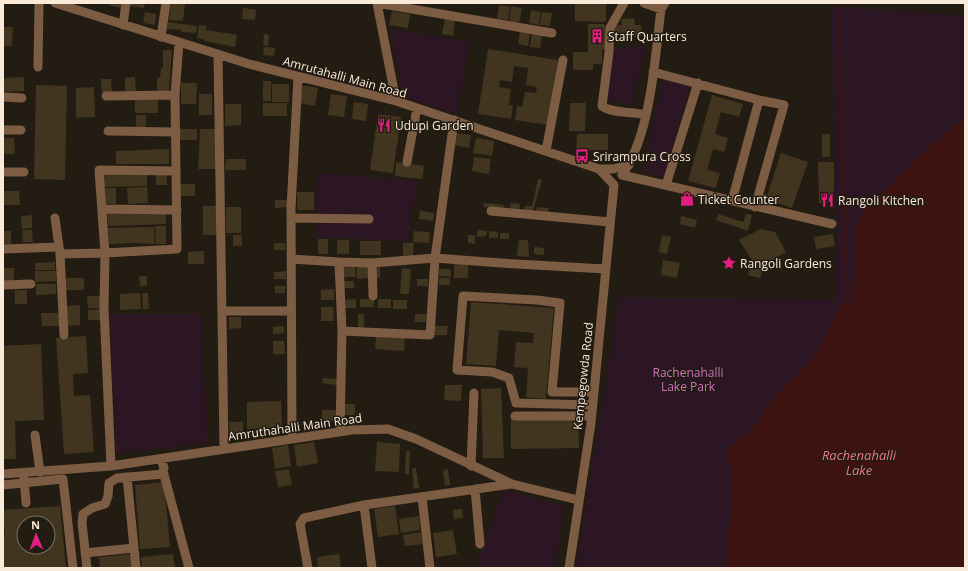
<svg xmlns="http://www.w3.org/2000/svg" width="968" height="571" font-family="'Open Sans',sans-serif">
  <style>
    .green { fill: #2c1624 }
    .water { fill: #3d1311 }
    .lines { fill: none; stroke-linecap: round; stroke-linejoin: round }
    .stream { stroke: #3d1311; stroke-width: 2.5 }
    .building { fill: #413520; fill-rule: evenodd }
    .minor { stroke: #7c5c43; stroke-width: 9 }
    .labels { text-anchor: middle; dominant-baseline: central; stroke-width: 3; stroke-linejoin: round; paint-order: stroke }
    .poi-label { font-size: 12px; fill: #faead9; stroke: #231c12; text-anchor: start }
    .street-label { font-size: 12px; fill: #faead9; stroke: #231c12 }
    .park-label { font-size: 12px; fill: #d06fc1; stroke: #231c12 }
    .water-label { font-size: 13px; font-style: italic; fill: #ec7584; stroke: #231c12 }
  </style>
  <rect width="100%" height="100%" fill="#231c12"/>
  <path class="green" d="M831,6L965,16V118L928,148L867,208L855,229L854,305L841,304L831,327L809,363L776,395L751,431L729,448L727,454L732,471V495L726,568H576L619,297L835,300L837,229Z
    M390,29L469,42L458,114L403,97Z
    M646,45L632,104L607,100L614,49Z
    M663,78L690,85L664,178L643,172Z
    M317,173L417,181L408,241L316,237Z
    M110,314H202L207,442L116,454Z
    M503,490L563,506L555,568H476Z"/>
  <path class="water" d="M965,118V568H726L732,495V471L727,454L729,448L751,431L776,395L809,363L831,327L841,304L854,305L855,229L867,208L928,148Z"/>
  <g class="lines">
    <path class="stream" d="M839,3L838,28L848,306"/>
  </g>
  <path class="building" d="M109,3H122L121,8L109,5Z
    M130,3H145L144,8L130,6Z
    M171,3H185L183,21L169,20Z
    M575,3H606V22L575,21Z
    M499,5L510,7L508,20L497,19Z
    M511,6L522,8L519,23L509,21Z
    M243,8L256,10L255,20L242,19Z
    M531,10L541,12L539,25L529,23Z
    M392,11L410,14L408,28L389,25Z
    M145,12L156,14L155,25L143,23Z
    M542,12L552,13L550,26L540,25Z
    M445,18L455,20L453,36L442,34Z
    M634,18L635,25H641L642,36L624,37V42H615L614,25H622L621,19Z
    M168,22L197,26L196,33L181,32L182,30L167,29Z
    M588,24H605V49H602V64H593V70H573V52H588Z
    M199,25L207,26L206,30L237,35L235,47L204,41V39L197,38Z
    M3,27H13L12,46H3Z
    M520,30L530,32L528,46L518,44Z
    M532,33L542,35L540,48L530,47Z
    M264,34L269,35L268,46L263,45Z
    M264,47L275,48L274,56L263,55Z
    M488,49L558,60L549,125L515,120L517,106L522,107L525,92L536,93L537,87L526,85L528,68L514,66L512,82L500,80L499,87L511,89L509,105H513L511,119L478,114Z
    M163,50H172L169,91H157V78H160L161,68H163Z
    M24,77V91L3,92V78Z
    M135,77L136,92H125V78Z
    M101,79H111L112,92H102Z
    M263,81H271V101H263Z
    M181,83H197L196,104H181Z
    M272,84H289V102H272Z
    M36,85L67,86L65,180L34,179Z
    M301,85L318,88L315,106L298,103Z
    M94,87L95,117L76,118V88Z
    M199,94H212V115H199Z
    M331,94L347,96L344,117L328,115Z
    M712,95L743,104L739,117L721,112L715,134L728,138L724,152L713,149L707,170L720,173L716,188L688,181Z
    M158,99V113H135V100Z
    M354,102L368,104L366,121L352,119Z
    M263,103H287V116H263Z
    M570,103H586L585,131H569Z
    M225,104H241V125L225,126Z
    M378,114L401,117L393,173L370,170Z
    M136,115H146V127L136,128Z
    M180,129H197V140H180Z
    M200,129H218L216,169H198Z
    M454,133L471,135L469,148L452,145Z
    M577,134H608V150H576Z
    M822,134H830V157H822Z
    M3,138H14L15,154H3Z
    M476,138L494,141L492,156L473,153Z
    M169,149V164H116V151Z
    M781,153L808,162L792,208L766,199Z
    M474,157L491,159L489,174L472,171Z
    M226,159H246V170H225Z
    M396,162L424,166L422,179L395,176Z
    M818,162H834V203H819Z
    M104,172H147V186L104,187Z
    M167,172V185H156V173Z
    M538,179L542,180L533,211H524L525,206H532Z
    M179,184H195V196H179Z
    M147,187L148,203L128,204L127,188Z
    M105,188H116V204H106Z
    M3,191H19L20,205H3Z
    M297,192H314V210H297Z
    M275,200H287V207L275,208Z
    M484,203L504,205L503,208L483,207Z
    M511,203L520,204L519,209L510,208Z
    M203,206H218V235H203Z
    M226,207H241V233H226Z
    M537,207L548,208L549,212L536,211Z
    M420,211L434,213L433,221L419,219Z
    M107,212H166V224L108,226Z
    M718,214L743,222L746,214L752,215L748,231L716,220Z
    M32,215V228L22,229L21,216Z
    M681,216L697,220L695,228L680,224Z
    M155,226H166V244H156Z
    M154,227L155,244L133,243L109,244L108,228Z
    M761,229L775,232L786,252L765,264L760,278L748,275L752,260L739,240Z
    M22,230H32L33,242H23Z
    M477,230L487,231L486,236L477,237Z
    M3,231H11V244H3Z
    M414,231L430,232L429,243L413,242Z
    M489,231L498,232V238H489Z
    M500,233H509V239H500Z
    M833,234L835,246L816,249L814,237Z
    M233,235H242V246H233Z
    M468,235H475V244L468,243Z
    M662,235L671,237L667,254L659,252Z
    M318,239H328V254H318Z
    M337,240H349V254H337Z
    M519,240H528L529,257L517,256Z
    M360,241H381V255H360Z
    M274,243H285V250H274Z
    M403,243H414L413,256H403Z
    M534,247L544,248V255L534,254Z
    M204,251V264H188V252Z
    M663,260L680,263L677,278L661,275Z
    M55,262V270H35V263Z
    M454,262H468V278H454Z
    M341,264H355L356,277H342Z
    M369,265V278L357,279V266Z
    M380,267V278H375V268Z
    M3,268H14V281L3,282Z
    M402,268L411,269L409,294H400Z
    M439,269H451V277L439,276Z
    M35,271H56V281L35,282Z
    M286,271V279H274V272Z
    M139,276H147V286H140Z
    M65,278H84V290H65Z
    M439,278H450V285H439Z
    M417,279H428V286H417Z
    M342,281H354V288H342Z
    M36,284H56V294L36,295Z
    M275,286H285V293H275Z
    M334,289V300H321V290Z
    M15,290H27V304H15Z
    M140,293L141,309L120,310V294Z
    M142,293H148L149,309H143Z
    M87,296H100L101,308H88Z
    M356,299V308H344V300Z
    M360,299H374V307H360Z
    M378,299H391V308H378Z
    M393,300H407V309H393Z
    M471,302L554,308L546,399L526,397L528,368L514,367L516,342L533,343L534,333L499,330L496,366L466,364Z
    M80,305V325L67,326V306Z
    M321,307H333L334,321H321Z
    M101,309V320H88V310Z
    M41,313H60L61,326H42Z
    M358,314H364V327L358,329Z
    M415,314H427L426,322H415Z
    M229,317H241V328L229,329Z
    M284,326V333L273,334V327Z
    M434,326H448L447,335H434Z
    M86,336L88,373L73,374L74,396L90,395L94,452L64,454L56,338Z
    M376,336L405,338L404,351L375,349Z
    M273,341H284L285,354H273Z
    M41,344L44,420L15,421L16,459H3V346Z
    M323,378L338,379L337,385L322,383Z
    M445,385H462L461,401L444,400Z
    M501,388L504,458H483L481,389Z
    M281,401L282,428L247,429V402Z
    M343,404H355V415H343Z
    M322,410H336V421H322Z
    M578,418L579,448L511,449V419Z
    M229,422H243V435L230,436Z
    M314,442L318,463L297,467L294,445Z
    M377,442L400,444L399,472L375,471Z
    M288,445L291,466L275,469L272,448Z
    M406,451H410L409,474H405Z
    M416,468L419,488L414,489L412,469Z
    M289,469L292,485L278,487L275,471Z
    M448,469L450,485H445L443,470Z
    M164,482L170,547L140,549L135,485Z
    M60,506L66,568H3V537H5L3,510ZM24,523H48V547H24Z
    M395,506L399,534L378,537L374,509Z
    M462,509L463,518L454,519L453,510Z
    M419,516L420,530L401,533L399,519Z
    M453,530L457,554L436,557L433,533Z
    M421,532L423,544L405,546L403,535Z
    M131,554L132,568H100L99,557Z
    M173,554L175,568H142L141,557Z
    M339,554L341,568H318L317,557Z"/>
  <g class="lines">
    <path class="minor" d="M55,3L249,64L396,101L599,169H613L629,165
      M377,3L552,33
      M377,3L396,101
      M624,3L610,28L609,52L602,106C613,114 632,111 646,115
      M644,3L661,9
      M123,25L126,3
      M161,37L166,3
      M218,54L224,449
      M38,67L39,3
      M653,72L759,100L784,105L755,207
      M106,96L175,95
      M3,97L22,98
      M3,130H21
      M108,131L176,132
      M546,151L563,60
      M407,162L417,108
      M626,169C651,128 655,58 661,9L665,3
      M176,171L99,170L105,253L177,249L175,95L179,43
      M3,172H24
      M622,175L832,224
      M666,185L698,83
      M732,201L759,100
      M102,209L177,210
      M491,211L610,222
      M55,218L60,254L64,335
      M292,218L369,219
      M3,249L59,247
      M60,254L105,253L104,308L111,466
      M291,259L339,262L342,331
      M339,262L372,263L373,296
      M372,263L435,258L454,120
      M3,285L31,284
      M222,311H291
      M592,405L516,403L509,378L492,372L457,370L463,296L537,300L560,303L552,392H594
      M515,416H591
      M340,432L342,331L430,335L435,258L501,263L605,269
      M35,435L40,472
      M292,439L291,208L298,77
      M161,459L164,468L163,471L189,568
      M471,466L474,393
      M3,474L111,466L352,430L388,429L416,439L512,484L578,500
      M127,477L136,568
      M24,478L26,503
      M3,485L63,479L73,568
      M475,489L480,544
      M422,497L430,568
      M364,505L372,568
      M85,553L134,548
      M87,568L82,523L83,514L92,508L105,504L108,496L109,483L117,478L164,474
      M308,568L300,524L304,518L364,505L512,484
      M569,568L591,423L614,185L599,169"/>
  </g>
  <defs>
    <symbol id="building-bare" viewBox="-9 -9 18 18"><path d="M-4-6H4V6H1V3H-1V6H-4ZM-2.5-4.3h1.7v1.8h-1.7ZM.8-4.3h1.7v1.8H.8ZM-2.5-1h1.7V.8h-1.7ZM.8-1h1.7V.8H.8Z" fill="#e01f7e" stroke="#231c12" stroke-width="2.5" paint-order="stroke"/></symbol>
    <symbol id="restaurant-bare" viewBox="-9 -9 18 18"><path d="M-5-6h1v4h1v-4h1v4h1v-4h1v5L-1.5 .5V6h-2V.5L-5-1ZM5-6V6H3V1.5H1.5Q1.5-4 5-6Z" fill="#e01f7e" stroke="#231c12" stroke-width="2.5" paint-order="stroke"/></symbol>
    <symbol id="bus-bare" viewBox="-9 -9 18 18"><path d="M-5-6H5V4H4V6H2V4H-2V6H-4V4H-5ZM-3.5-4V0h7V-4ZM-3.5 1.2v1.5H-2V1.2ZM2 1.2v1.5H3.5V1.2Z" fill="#e01f7e" stroke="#231c12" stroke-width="2.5" paint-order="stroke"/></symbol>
    <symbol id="shop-bare" viewBox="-9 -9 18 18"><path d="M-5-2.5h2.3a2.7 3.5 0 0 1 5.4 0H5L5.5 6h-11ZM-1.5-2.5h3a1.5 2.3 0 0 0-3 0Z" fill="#e01f7e" stroke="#231c12" stroke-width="2.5" paint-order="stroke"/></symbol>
    <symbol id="sight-bare" viewBox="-9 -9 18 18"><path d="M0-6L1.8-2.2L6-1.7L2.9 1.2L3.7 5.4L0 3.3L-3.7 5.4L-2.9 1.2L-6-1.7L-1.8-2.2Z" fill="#e01f7e" stroke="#231c12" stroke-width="2.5" paint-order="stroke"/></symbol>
  </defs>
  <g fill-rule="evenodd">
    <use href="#building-bare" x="587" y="26" width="20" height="20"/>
    <use href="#restaurant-bare" x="374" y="115" width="20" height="20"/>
    <use href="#bus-bare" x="572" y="146" width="20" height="20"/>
    <use href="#shop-bare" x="677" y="189" width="20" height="20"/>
    <use href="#restaurant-bare" x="817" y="190" width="20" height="20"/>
    <use href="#sight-bare" x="719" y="253" width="20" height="20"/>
  </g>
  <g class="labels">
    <g class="poi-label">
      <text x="608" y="36">Staff Quarters</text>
      <text x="395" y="125">Udupi Garden</text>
      <text x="593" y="156">Srirampura Cross</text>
      <text x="698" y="199">Ticket Counter</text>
      <text x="838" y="200">Rangoli Kitchen</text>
      <text x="740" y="263">Rangoli Gardens</text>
    </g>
    <g class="street-label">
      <text transform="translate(345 77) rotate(15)">Amrutahalli Main Road</text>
      <text transform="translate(583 376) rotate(-84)">Kempegowda Road</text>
      <text transform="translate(295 427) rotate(-8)">Amruthahalli Main Road</text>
    </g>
    <g class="park-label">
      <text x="688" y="372">Rachenahalli<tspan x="688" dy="14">Lake Park</tspan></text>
    </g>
    <g class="water-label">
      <text x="859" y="455">Rachenahalli<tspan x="859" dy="15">Lake</tspan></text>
    </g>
  </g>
  <rect width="968" height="571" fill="none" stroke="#faead9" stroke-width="8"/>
  <g transform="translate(36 535) rotate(358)"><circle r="19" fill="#231c12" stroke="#796e62"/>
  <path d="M0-3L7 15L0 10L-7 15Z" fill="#e01f7e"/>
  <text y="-6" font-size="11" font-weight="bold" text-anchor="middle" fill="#faead9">N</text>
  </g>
</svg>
